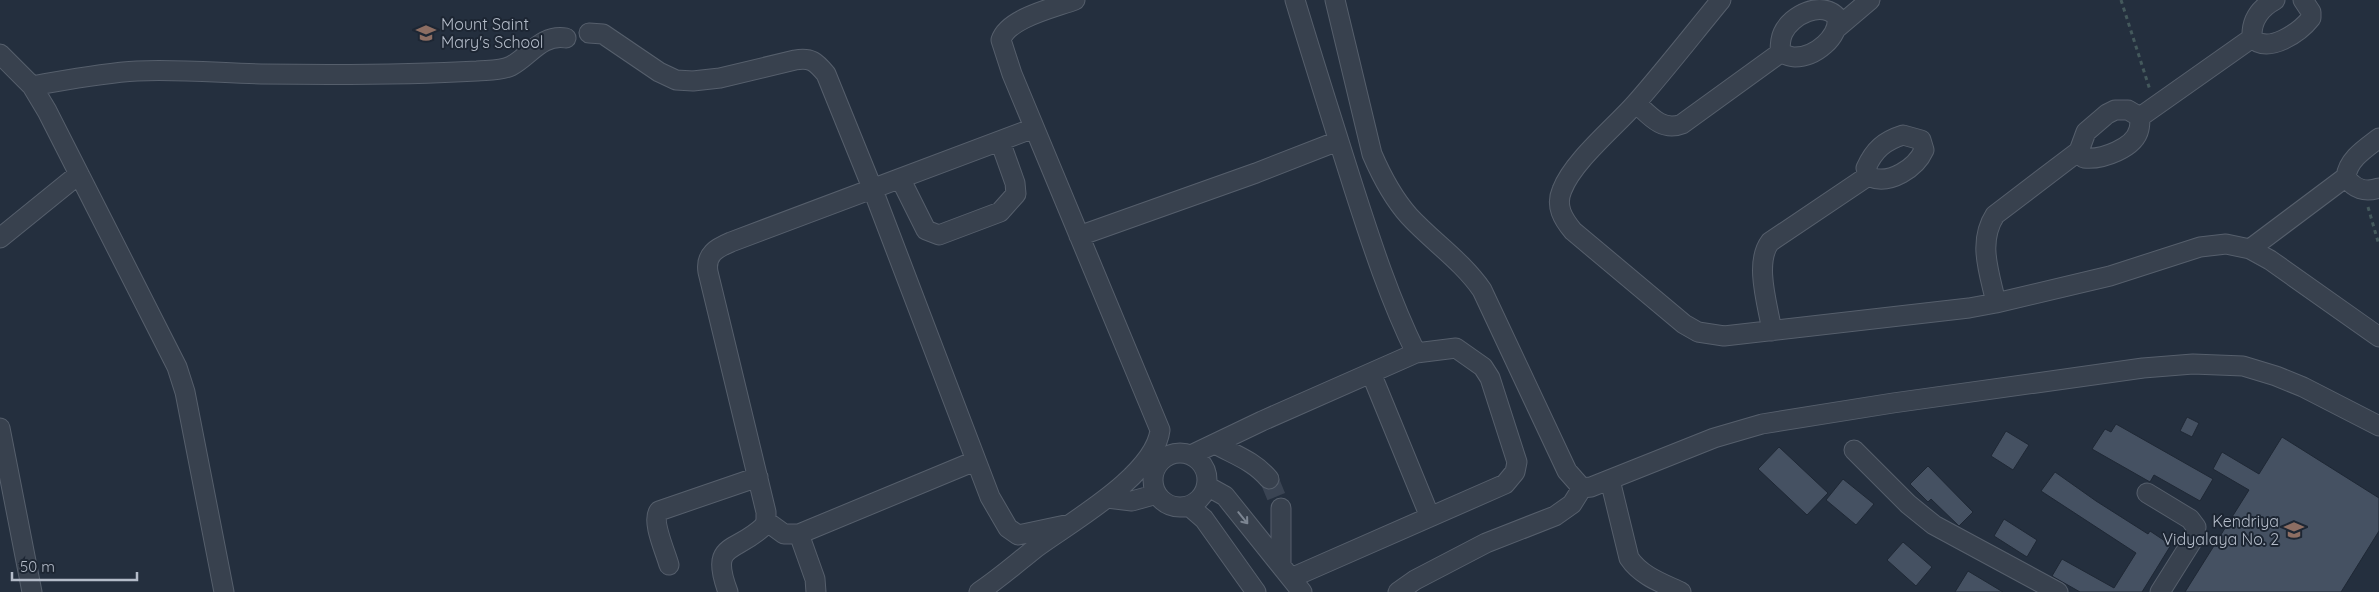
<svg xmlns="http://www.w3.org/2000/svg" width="2379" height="592" font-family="Quicksand,sans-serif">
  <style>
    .building { fill: #455162; stroke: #1f2835 }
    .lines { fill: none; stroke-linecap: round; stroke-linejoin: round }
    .minor-tunnel { stroke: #3a4453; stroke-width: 19; stroke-dasharray: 19 9; stroke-linecap: butt }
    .minor-casing { stroke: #565f6c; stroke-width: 21 }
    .path { stroke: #44595c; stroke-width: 3; stroke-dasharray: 4 4; stroke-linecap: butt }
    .minor { stroke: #38414e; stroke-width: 19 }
    .oneway { stroke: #7c8592 }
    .labels { text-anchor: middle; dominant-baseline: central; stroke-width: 4; stroke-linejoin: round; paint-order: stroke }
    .poi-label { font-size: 16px; fill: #b4bcc9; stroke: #1d2633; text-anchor: start }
  </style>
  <rect width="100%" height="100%" fill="#242f3e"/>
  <path class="building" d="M2187,417L2199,423L2192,437L2180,431Z
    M2116,424L2213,479L2200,501L2154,475L2150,482L2092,449L2105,429L2111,432Z
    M2006,431L2029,445L2013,470L1991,456Z
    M2282,437L2379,498V531L2341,592H2185L2249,490L2213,469L2222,452L2259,474Z
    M1779,447L1828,493L1807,515L1758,469Z
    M1928,466L1973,512L1959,526L1931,499L1928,502L1910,484Z
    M2055,472L2096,501L2148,534L2150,531L2171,545L2142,592H2080L2052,576L2062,559L2114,588L2136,553L2041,491Z
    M1843,479L1874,504L1856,525L1826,500Z
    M2004,519L2037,540L2027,557L1994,536Z
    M1903,542L1932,567L1916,586L1887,560Z
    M1968,571L2003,592H1955Z"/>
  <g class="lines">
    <path class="minor-tunnel" d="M1269,479L1281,508"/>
    <defs>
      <path id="minor" d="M1335,0L1372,154C1381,175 1393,198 1409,216C1433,242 1462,261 1482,290L1567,471L1582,488L1591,487L1714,438L1762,424L1893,403L2143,368L2193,364L2243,366L2276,376L2303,387L2379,426
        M1721,0C1693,34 1665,70 1636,103C1615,127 1573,161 1562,190C1555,206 1563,219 1573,231L1684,324L1698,332L1724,336L1969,308L1996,303L2110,276L2200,247L2226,244L2250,249L2270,260L2379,337
        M1837,28L1870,0
        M589,33L603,34L659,72L676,80L693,81L720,78L795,60C811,57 816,62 826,74L873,190L990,497L1008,528L1018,535L1070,524
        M2252,38C2268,55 2300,32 2311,18V12L2303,0
        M2252,38C2251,20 2260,8 2275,0
        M0,54L32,86L47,111L177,367L185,392L224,592
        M32,86C67,80 101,73 137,71C179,69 220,73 261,74C333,75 406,75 477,71C488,70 501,71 511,66C530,56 541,34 566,38
        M1636,103C1649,115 1662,132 1682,124L1780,53C1780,46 1780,39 1783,33C1791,15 1822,0 1837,17C1840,37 1815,57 1795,57C1790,57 1785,54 1780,53
        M2140,117L2252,38
        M1903,135L1921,140L1924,150C1916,168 1890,185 1870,177L1866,168C1874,150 1884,141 1903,135Z
        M2379,138C2366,148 2348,159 2346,177C2354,189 2365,193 2379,188
        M901,180L926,230L939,235L1000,212L1016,194L1015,183L1000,141
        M1079,236L1256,173L1338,141
        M0,238L79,174
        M2250,249L2346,177
        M1996,303C1990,274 1977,243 1995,215L2079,151L2086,132L2107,114L2115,110H2128L2140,117C2140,120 2140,125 2139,129C2135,148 2102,160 2084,158L2079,151
        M1772,331C1768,306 1754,263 1770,242L1868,176
        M1371,373L1430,517
        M0,428L32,592
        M1215,444C1235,455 1254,461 1269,479
        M1854,450L1908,504L1934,525L2058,592
        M1153 480a27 27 0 1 1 54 0a27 27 0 1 1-54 0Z
        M1191,455L1262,421L1416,353
        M1610,480L1629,558C1641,576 1662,583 1681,592
        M1207,486L1225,496L1302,592
        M2147,493L2190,519L2196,527L2194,538L2160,592
        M1107,498L1132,501L1157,494
        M1189,506L1204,519L1256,592
        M1281,508V565
        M766,521L784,534H799L975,461
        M799,534L815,579L816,592
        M669,565C666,553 651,521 659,511L758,477
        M1291,578L1505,484L1515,472L1517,462L1490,378L1483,367L1456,348L1416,353C1390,300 1372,245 1354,189C1334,126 1314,63 1295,0
        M728,592C709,541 735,554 764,526L766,521V512L708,272C705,254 717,248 731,242L1034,128
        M979,592C1000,578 1018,562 1037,547C1071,522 1155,475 1160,430L1012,74L1001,40C1008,18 1054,8 1075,0
        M1398,592L1415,580L1486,543L1555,516L1572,504L1582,488"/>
    </defs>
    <use href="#minor" class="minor-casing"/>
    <path class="path" d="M2121,0L2150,90
      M2368,207L2379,245"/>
    <use href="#minor" class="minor"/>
  </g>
  <defs><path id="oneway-shaft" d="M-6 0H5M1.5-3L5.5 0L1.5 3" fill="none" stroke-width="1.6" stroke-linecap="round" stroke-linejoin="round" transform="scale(1.25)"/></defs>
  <use class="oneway" href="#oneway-shaft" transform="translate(1243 518) rotate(51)"/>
  <defs>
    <symbol id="school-bare" viewBox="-9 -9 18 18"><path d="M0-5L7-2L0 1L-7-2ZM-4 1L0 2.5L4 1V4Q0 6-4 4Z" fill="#8d6e63" stroke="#1d2633" stroke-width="2.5" paint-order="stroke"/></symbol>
  </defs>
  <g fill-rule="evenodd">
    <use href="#school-bare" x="412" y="19" width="28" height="28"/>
    <use href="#school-bare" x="2280" y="516" width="28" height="28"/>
  </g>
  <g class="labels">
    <g class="poi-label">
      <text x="441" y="24">Mount Saint<tspan x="441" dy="18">Mary's School</tspan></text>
      <text x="2279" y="521" text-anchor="end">Kendriya<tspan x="2279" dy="18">Vidyalaya No. 2</tspan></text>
    </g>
  </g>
  <path d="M12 572v8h125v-8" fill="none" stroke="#b4bcc9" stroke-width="2.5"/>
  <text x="20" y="572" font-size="15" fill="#b4bcc9" stroke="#1d2633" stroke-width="4" paint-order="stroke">50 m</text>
</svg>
